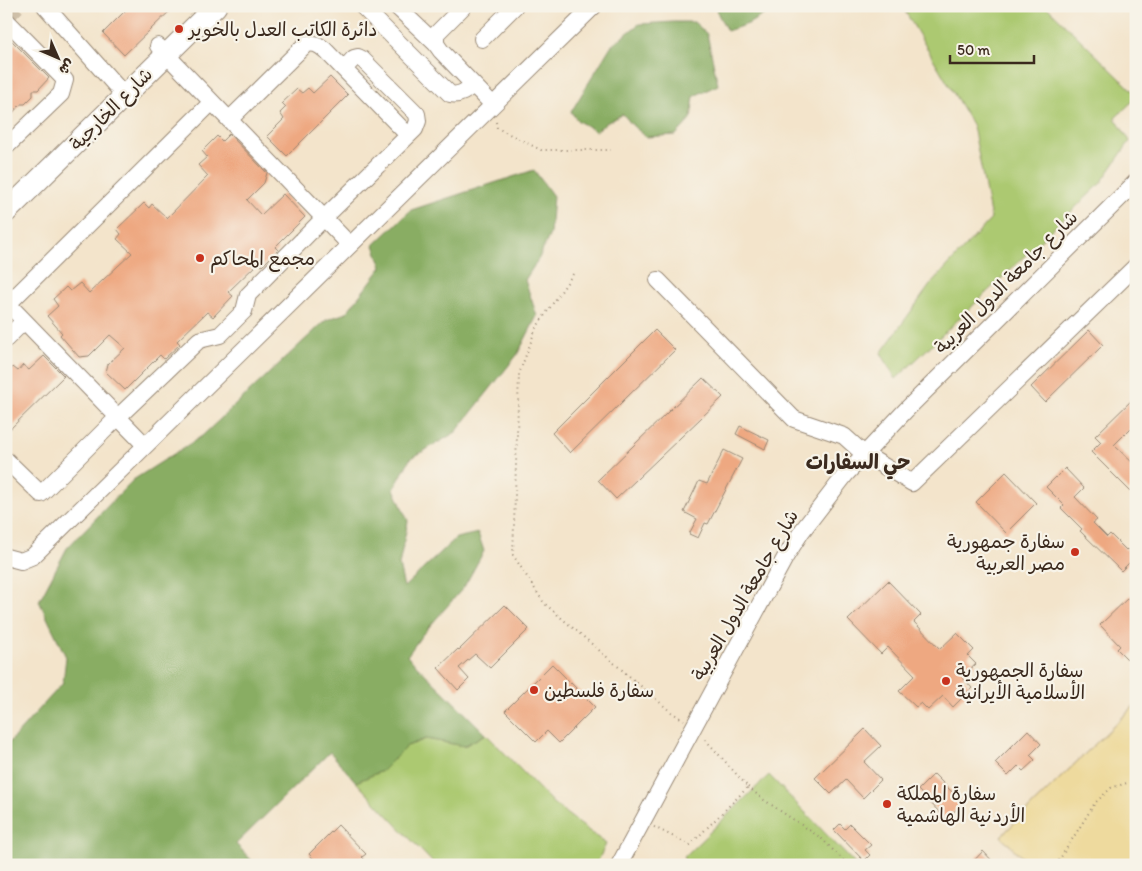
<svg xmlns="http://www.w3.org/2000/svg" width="1142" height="871" font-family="Itim,'Playpen Sans Arabic',sans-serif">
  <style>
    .green { fill: #acc971; stroke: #747a48 }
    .forest { fill: #89ad63; stroke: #626c40 }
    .sand { fill: #eeda9e; stroke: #94825e }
    .building { fill: #eea881 }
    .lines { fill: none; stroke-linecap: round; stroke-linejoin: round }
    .minor-tunnel { stroke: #cebfa8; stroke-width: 16; stroke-dasharray: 16 8; stroke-linecap: butt }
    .minor-casing { stroke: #978774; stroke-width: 18 }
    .major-casing { stroke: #978774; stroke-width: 23 }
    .path { stroke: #978774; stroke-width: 2; stroke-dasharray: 1 4; stroke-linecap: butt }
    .minor { stroke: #fff; stroke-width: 16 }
    .major { stroke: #fff; stroke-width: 21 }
    .poi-dot { fill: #c8321e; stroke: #f7f3e8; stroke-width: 2 }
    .labels { text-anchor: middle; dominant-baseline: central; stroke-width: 4.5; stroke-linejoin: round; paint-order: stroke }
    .poi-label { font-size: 19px; fill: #3b2a1e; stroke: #f7f3e8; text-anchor: start }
    .street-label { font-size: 19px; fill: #3b2a1e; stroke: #f7f3e8 }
    .neighbourhood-label { font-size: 20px; font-weight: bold; fill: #3b2a1e; stroke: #f7f3e8 }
  </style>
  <rect width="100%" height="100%" fill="#f7f3e8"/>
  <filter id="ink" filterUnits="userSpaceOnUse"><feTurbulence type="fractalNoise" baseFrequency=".02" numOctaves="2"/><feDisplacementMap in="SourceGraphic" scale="10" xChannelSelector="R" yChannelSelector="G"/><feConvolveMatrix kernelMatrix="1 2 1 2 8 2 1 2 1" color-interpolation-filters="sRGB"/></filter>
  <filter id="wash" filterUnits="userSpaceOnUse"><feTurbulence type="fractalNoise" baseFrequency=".0096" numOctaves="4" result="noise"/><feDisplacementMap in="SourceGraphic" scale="20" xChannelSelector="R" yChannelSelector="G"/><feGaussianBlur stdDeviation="1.12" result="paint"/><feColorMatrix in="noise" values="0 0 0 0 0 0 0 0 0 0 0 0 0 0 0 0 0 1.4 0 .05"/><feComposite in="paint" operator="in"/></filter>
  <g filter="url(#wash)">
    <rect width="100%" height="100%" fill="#f3e4cb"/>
    <path class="green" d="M902,6H1046L1136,94V98L1115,118L1130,141L1100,184L896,379L881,353L930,285L991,219L973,126Z
      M486,734L554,804L606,844L596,865H435L356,782L382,771L407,746L426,739L464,746Z
      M769,775L856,865H690L683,858Z"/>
    <path class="forest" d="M717,6H778L748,24L727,31L718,14Z
      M674,22H694L707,34L718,85L694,96L691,119L676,135L646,137L632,125L623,114L606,123L596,131L578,121L571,112L611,46L639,24Z
      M534,170L553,196L550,234L539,258L525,280L537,316L517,355L456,432L410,459L394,489L408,521L399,565L404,587L456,538L478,533L484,551L464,587L422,635L407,656L486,734L464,746L426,739L407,746L382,771L356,782L330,752L236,844L256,865H6V746L63,683L66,657L39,601L67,548L133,480L202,436L326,320L346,313L382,267L374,245L411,210Z"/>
    <path class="sand" d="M1136,704V865H1029L1001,836Z"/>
    <g id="blocks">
      <path class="building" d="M130,6H175L124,55L103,33Z
        M6,35L49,78L38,90H33V96L25,104H21L6,120Z
        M330,77L348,95L287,156L267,136L284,119L280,113L286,107L282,103L297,89L302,93L308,88L313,93Z
        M229,134L267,173L264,183L247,200L261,215L283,194L305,217L275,247L278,250L262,266L258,263L228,292L233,296L213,317L207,312L177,341L180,344L164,359L160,355L125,390L106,372L108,364L125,348L110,335L89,356L79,357L60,335L62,333L47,316L58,306L53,299L66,287L70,291L80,283L89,293L132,253L117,239L121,234L117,229L144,203L149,208L152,204L167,218L208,176L198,165L207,157L202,151L217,136L222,141Z
        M655,330L675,350L570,453L552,433Z
        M1089,330L1103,345L1045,402L1031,387Z
        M44,356L64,376L6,433V375L13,367L18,371L23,365L29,370Z
        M703,378L723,397L616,499L598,480Z
        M1136,396V423L1114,445L1136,466V485L1130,491L1091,452L1101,442L1095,436Z
        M740,426L769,440L765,449L736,434Z
        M724,450L742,459L708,524L705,523L698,538L689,534L697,519L684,512L699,481L707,484Z
        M1065,468L1084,488L1075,497L1097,520L1093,523L1107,537L1110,534L1126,550L1127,549L1135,557L1121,571L1080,531L1082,529L1061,508L1064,505L1046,487Z
        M1006,472L1036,503L1006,533L976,502Z
        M888,581L921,615L914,622L940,649L957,633L974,650L968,656L976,664L962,677L972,688L953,707L943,696L928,710L921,703L916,707L899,691L915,675L888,647L881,654L848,620Z
        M1131,595L1136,600V650L1127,659L1117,649L1120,646L1100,625Z
        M505,605L529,629L490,668L475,654L459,668L469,679L458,690L438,668L458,649L459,650Z
        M552,664L595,707L559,743L547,731L536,742L505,711Z
        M865,729L881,746L864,762L881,780L863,798L846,780L831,794L815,778Z
        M1028,730L1041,744L1030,755L1035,760L1023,771L1018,766L1008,776L995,763Z
        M934,774L963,803L946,819L918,790Z
        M840,824L845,829L850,824L871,845L865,850L870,855L864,861L834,830Z
        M338,825L366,854L362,857L370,865H319L309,854Z
        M983,851L996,865H970Z"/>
    </g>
  </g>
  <g filter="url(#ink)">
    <use href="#blocks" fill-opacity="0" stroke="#978774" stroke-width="1"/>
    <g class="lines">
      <path class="minor-tunnel" d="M6,17L17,6"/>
      <defs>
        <path id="minor" d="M45,6L117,87
          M362,6L450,94C460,96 466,91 473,84
          M396,6L436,44
          M464,6L436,34V44L441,51L493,105
          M6,20L65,80L61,94L6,147
          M482,39L515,6
          M158,46L350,245
          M229,120L306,44C314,42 319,45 325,50L408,135
          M658,280L794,419L844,436L864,454L912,483L1136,266
          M6,302L145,445
          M8,304L212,102
          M6,339L24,321
          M6,460L41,494L118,417L199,340L220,335L244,311L248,295L324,218L415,129L418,121L417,114L362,59L358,57L354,58L344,69
          M6,557L21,561L33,556L594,6
          M619,865L786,556L802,531L846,474L906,410L1136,182"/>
        <path id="major" d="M6,212L216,6"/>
      </defs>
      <use href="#minor" class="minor-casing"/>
      <use href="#major" class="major-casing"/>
      <path class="path" d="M496,122L497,128L541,150H611
        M573,274L536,328L519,374L513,555L544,603L671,712L684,720
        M748,787L764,800L821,838L848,865
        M654,827L690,845L748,787L704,738
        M1056,865L1095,803L1111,788L1136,780"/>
      <use href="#minor" class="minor"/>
      <use href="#major" class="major"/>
    </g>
  </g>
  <g class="poi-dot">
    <circle cx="179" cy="29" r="5"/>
    <circle cx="200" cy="258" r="5"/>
    <circle cx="1075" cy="552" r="5"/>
    <circle cx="946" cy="681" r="5"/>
    <circle cx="534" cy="690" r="5"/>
    <circle cx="887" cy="804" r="5"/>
  </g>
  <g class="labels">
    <g class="poi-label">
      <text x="189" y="29">دائرة الكاتب العدل بالخوير</text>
      <text x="210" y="258">مجمع المحاكم</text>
      <text x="1065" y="541" text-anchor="end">سفارة جمهورية<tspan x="1065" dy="22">مصر العربية</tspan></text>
      <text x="956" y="670">سفارة الجمهورية<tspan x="956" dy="22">الأسلامية الأيرانية</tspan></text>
      <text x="544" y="690">سفارة فلسطين</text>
      <text x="897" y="793">سفارة المملكة<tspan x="897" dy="22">الأردنية الهاشمية</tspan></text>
    </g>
    <g class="street-label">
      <text transform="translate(111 109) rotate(-45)">شارع الخارجية</text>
      <text transform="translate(1006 282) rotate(-45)">شارع جامعة الدول العربية</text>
      <text transform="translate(745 595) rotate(-60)">شارع جامعة الدول العربية</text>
    </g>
    <g class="neighbourhood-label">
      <text x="858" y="462">حي السفارات</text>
    </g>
  </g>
  <rect width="1142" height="871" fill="none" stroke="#f7f3e8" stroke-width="25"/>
  <g transform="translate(58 58) rotate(135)" stroke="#f7f3e8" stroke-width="4" paint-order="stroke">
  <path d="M0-4L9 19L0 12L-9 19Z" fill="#3b2a1e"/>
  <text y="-8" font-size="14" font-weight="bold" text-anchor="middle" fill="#3b2a1e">ش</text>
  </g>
  <path d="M950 55v8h84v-8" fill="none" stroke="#3b2a1e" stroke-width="2.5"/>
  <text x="957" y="55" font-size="15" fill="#3b2a1e" stroke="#f7f3e8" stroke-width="4" paint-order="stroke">50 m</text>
</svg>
